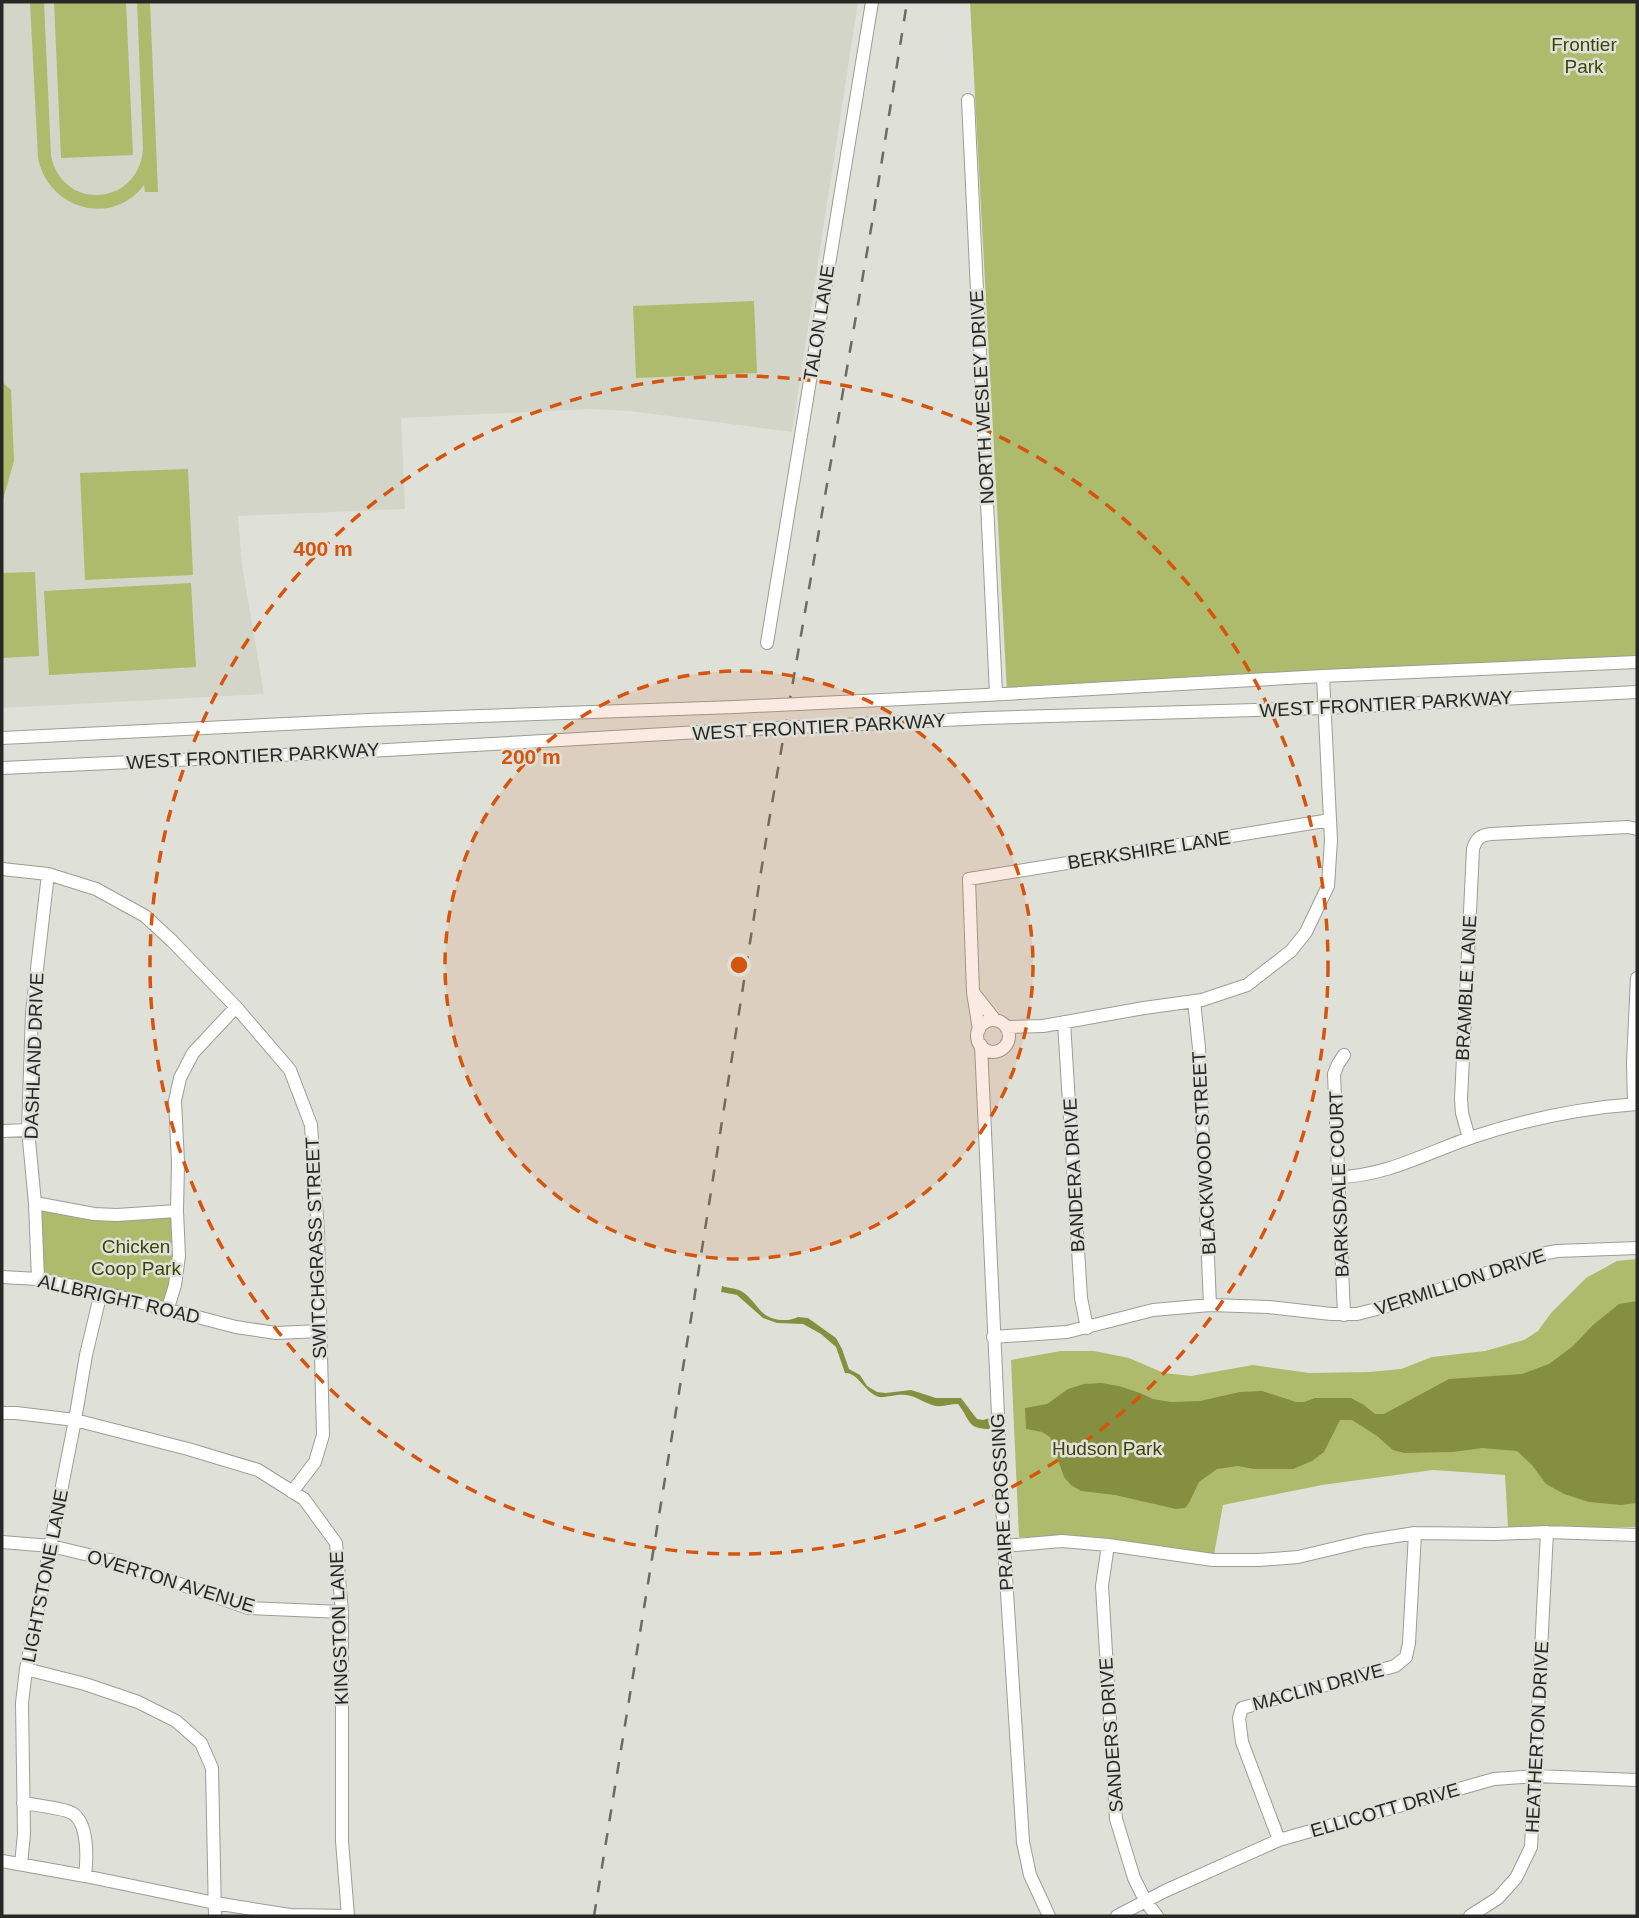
<svg xmlns="http://www.w3.org/2000/svg" width="1639" height="1918" font-family="Arial,sans-serif">
  <style>
    .built { fill: #d2d5c7 }
    .green { fill: #aebb6d }
    .water { fill: #849040 }
    .lines { fill: none; stroke-linecap: round; stroke-linejoin: round }
    .minor-casing { stroke: #9b9d96; stroke-width: 14 }
    .minor { stroke: #fff; stroke-width: 12 }
    .rail { stroke: #696b66; stroke-width: 2.5; stroke-dasharray: 12 12; stroke-linecap: butt }
    .minor-bridge-casing { stroke: #9b9d96; stroke-width: 14; stroke-linecap: butt }
    .minor-bridge { stroke: #fff; stroke-width: 12 }
    .ring { fill: none; stroke: #d5540e; stroke-width: 3.5; stroke-dasharray: 12 9 }
    .labels { text-anchor: middle; dominant-baseline: central; stroke-width: 5; stroke-linejoin: round; paint-order: stroke }
    .park-label { font-size: 19px; fill: #3e4506; stroke: #dfe1d9 }
    .street-label { font-size: 19px; fill: #272825; stroke: #dfe1d9 }
    .centre { fill: #d5540e; stroke: #dfe1d9; stroke-width: 3.5 }
    .ring-label { font-size: 21px; text-anchor: middle; font-weight: bold; fill: #d5540e; stroke: #dfe1d9; stroke-width: 5; stroke-linejoin: round; paint-order: stroke }
  </style>
  <rect width="100%" height="100%" fill="#dfe1d9"/>
  <path class="built" d="M2,2H858L792,432L630,411L589,409L401,418L405,509L238,516L242,565L264,694L2,708Z"/>
  <path class="green" d="M30,2H44L51,156C63,212 139,206 143,149L137,2H150L158,192H145L144,185C112,228 48,209 38,158Z
    M54,2H126L133,155L61,158Z
    M970,2H1637V660L1007,692Z
    M754,301L757,373L636,378L633,306Z
    M2,382L11,390L14,461L2,503Z
    M188,469L193,575L85,580L80,473Z
    M35,572L39,656L2,658V573Z
    M191,583L196,667L49,675L44,591Z
    M35,1203L93,1214L177,1211L168,1308L38,1279Z
    M1637,1259V1527H1508L1505,1475L1433,1470L1322,1485L1223,1505L1213,1560L1081,1537H1019L1011,1360L1061,1351H1094L1129,1358L1164,1373L1191,1376L1253,1365L1309,1373L1369,1372L1401,1369L1432,1357L1485,1351L1524,1340L1538,1331L1551,1313L1586,1278L1617,1261Z"/>
  <path class="water" d="M722,1286C728,1288 733,1288 739,1290C748,1294 754,1303 760,1310C768,1320 787,1323 798,1317L808,1318L836,1338L842,1349L849,1369L860,1375L867,1386L877,1392L886,1393L911,1390L936,1398H961L977,1419L983,1420L990,1418V1429C966,1429 971,1420 958,1404C950,1404 944,1407 936,1406C925,1404 917,1396 906,1395C898,1394 884,1398 879,1397C864,1392 859,1373 845,1373L836,1347L821,1334L803,1324L777,1323L763,1318L737,1295L721,1292Z
    M1637,1301V1503L1621,1505L1589,1502L1564,1494L1546,1484L1532,1465L1517,1451L1482,1448L1453,1452L1404,1453L1393,1450L1377,1436L1352,1420H1340L1324,1452L1312,1461L1293,1469H1254L1238,1466L1217,1469L1199,1482L1189,1503L1185,1508L1176,1509L1115,1495L1081,1491L1071,1485L1064,1477L1050,1437L1042,1432L1026,1429L1025,1408L1047,1404L1068,1389L1084,1384L1101,1383L1119,1386L1140,1393L1153,1399L1171,1402L1200,1401L1240,1392L1262,1391L1296,1402H1304L1315,1398H1351L1364,1405L1375,1414H1384L1449,1379L1522,1374L1549,1364L1573,1346L1593,1325L1619,1304Z"/>
  <g class="lines">
    <defs>
      <path id="minor" d="M968,100L996,694
        M767,643L872,2
        M986,695L1323,676L1637,662
        M986,718L1325,708L1637,692
        M2,738L368,720L735,707
        M2,768L369,751L735,730
        M2,869L48,874L96,889L145,916L172,941L236,1007L290,1070L311,1125L318,1234L323,1435L315,1462L292,1492
        M973,992L995,1020
        M1194,1001L1199,1048L1210,1305
        M977 1036a16 16 0 1 1 32 0a16 16 0 1 1-32 0Z
        M1064,1022L1081,1298L1087,1328
        M1006,1027L1043,1026L1144,1008L1202,1000L1247,985L1291,951L1306,932L1328,886L1331,840L1323,676
        M979,1030L973,992L969,879L1330,820
        M981,1045L1004,1546L1023,1842L1030,1875L1049,1916
        M1344,1055L1338,1064L1334,1074L1344,1315
        M1634,1104L1633,1062L1637,978
        M2,1131L28,1130
        M1469,1138L1462,1113L1461,1099L1473,849C1476,839 1480,835 1491,834L1628,827L1637,829
        M1338,1177C1387,1176 1428,1152 1473,1137C1527,1119 1581,1108 1637,1104
        M35,1203L94,1214L117,1215L177,1211
        M2,1277L38,1279L101,1292L236,1327L276,1333L320,1331
        M38,1279L35,1203L28,1130L32,1012L48,874
        M168,1308L175,1285L179,1256L177,1211L178,1162L175,1101L180,1078L193,1053L236,1007
        M993,1337L1067,1332L1153,1310L1210,1305L1269,1307L1331,1314H1357L1404,1302L1541,1254L1557,1251L1637,1248
        M2,1413H16L75,1420L188,1449L258,1470L304,1499L336,1543L342,1612V1841L348,1916
        M2,1542L51,1546L114,1561L248,1608L342,1612
        M1108,1545L1102,1586L1116,1819L1134,1878L1146,1902L1157,1916
        M1004,1546L1062,1541L1108,1545L1213,1560H1259L1298,1557L1365,1541L1415,1533L1495,1534L1547,1532L1637,1535
        M26,1669L85,1684L138,1702L176,1721L201,1743L212,1768L215,1916
        M23,1803C35,1805 63,1808 72,1813C89,1823 87,1860 85,1876
        M1279,1840L1242,1742L1239,1718L1242,1708L1395,1666L1406,1657L1409,1643L1415,1533
        M2,1861L85,1876L215,1903L290,1915L348,1916
        M21,1864L24,1834L22,1703L26,1669L75,1420L86,1355L101,1292
        M1117,1916L1165,1891L1279,1840L1494,1779L1535,1776L1637,1780
        M1470,1916L1498,1898L1516,1878L1531,1847L1547,1532"/>
    </defs>
    <use href="#minor" class="minor-casing"/>
    <use href="#minor" class="minor"/>
    <path class="rail" d="M594,1916L694,1300L769,821L872,223L907,2"/>
    <defs>
      <path id="minor-bridge" d="M735,707L986,695
        M735,730L986,718"/>
    </defs>
    <use href="#minor-bridge" class="minor-bridge-casing"/>
    <use href="#minor-bridge" class="minor-bridge"/>
  </g>
  <circle cx="739" cy="965" r="294" fill="#d5540e" fill-opacity=".12"/>
  <g class="ring">
    <circle cx="739" cy="965" r="294"/>
    <circle cx="739" cy="965" r="589"/>
  </g>
  <g class="labels">
    <g class="park-label">
      <text x="1584" y="44">Frontier<tspan x="1584" dy="22">Park</tspan></text>
      <text x="136" y="1246">Chicken<tspan x="136" dy="22">Coop Park</tspan></text>
      <text x="1107" y="1448">Hudson Park</text>
    </g>
    <g class="street-label">
      <text transform="translate(819 323) rotate(-81)">TALON LANE</text>
      <text transform="translate(982 397) rotate(-93)">NORTH WESLEY DRIVE</text>
      <text transform="translate(1386 704) rotate(-3)">WEST FRONTIER PARKWAY</text>
      <text transform="translate(819 727) rotate(-3)">WEST FRONTIER PARKWAY</text>
      <text transform="translate(253 756) rotate(-3)">WEST FRONTIER PARKWAY</text>
      <text transform="translate(1149 850) rotate(-9)">BERKSHIRE LANE</text>
      <text transform="translate(1466 988) rotate(-87)">BRAMBLE LANE</text>
      <text transform="translate(34 1056) rotate(-88)">DASHLAND DRIVE</text>
      <text transform="translate(1204 1153) rotate(-93)">BLACKWOOD STREET</text>
      <text transform="translate(1074 1175) rotate(-93)">BANDERA DRIVE</text>
      <text transform="translate(1339 1184) rotate(-92)">BARKSDALE COURT</text>
      <text transform="translate(316 1248) rotate(-92)">SWITCHGRASS STREET</text>
      <text transform="translate(1460 1282) rotate(-18)">VERMILLION DRIVE</text>
      <text transform="translate(119 1299) rotate(13)">ALLBRIGHT ROAD</text>
      <text transform="translate(1002 1502) rotate(-93)">PRAIRE CROSSING</text>
      <text transform="translate(45 1576) rotate(-79)">LIGHTSTONE LANE</text>
      <text transform="translate(171 1581) rotate(17)">OVERTON AVENUE</text>
      <text transform="translate(339 1628) rotate(-92)">KINGSTON LANE</text>
      <text transform="translate(1318 1687) rotate(-15)">MACLIN DRIVE</text>
      <text transform="translate(1111 1735) rotate(-94)">SANDERS DRIVE</text>
      <text transform="translate(1537 1737) rotate(-87)">HEATHERTON DRIVE</text>
      <text transform="translate(1385 1810) rotate(-16)">ELLICOTT DRIVE</text>
    </g>
  </g>
  <circle cx="739" cy="965" r="10" class="centre"/>
  <g class="ring-label">
    <text x="323" y="556">400 m</text>
    <text x="531" y="764">200 m</text>
  </g>
  <rect width="1639" height="1918" fill="none" stroke="#272825" stroke-width="7"/>
</svg>
